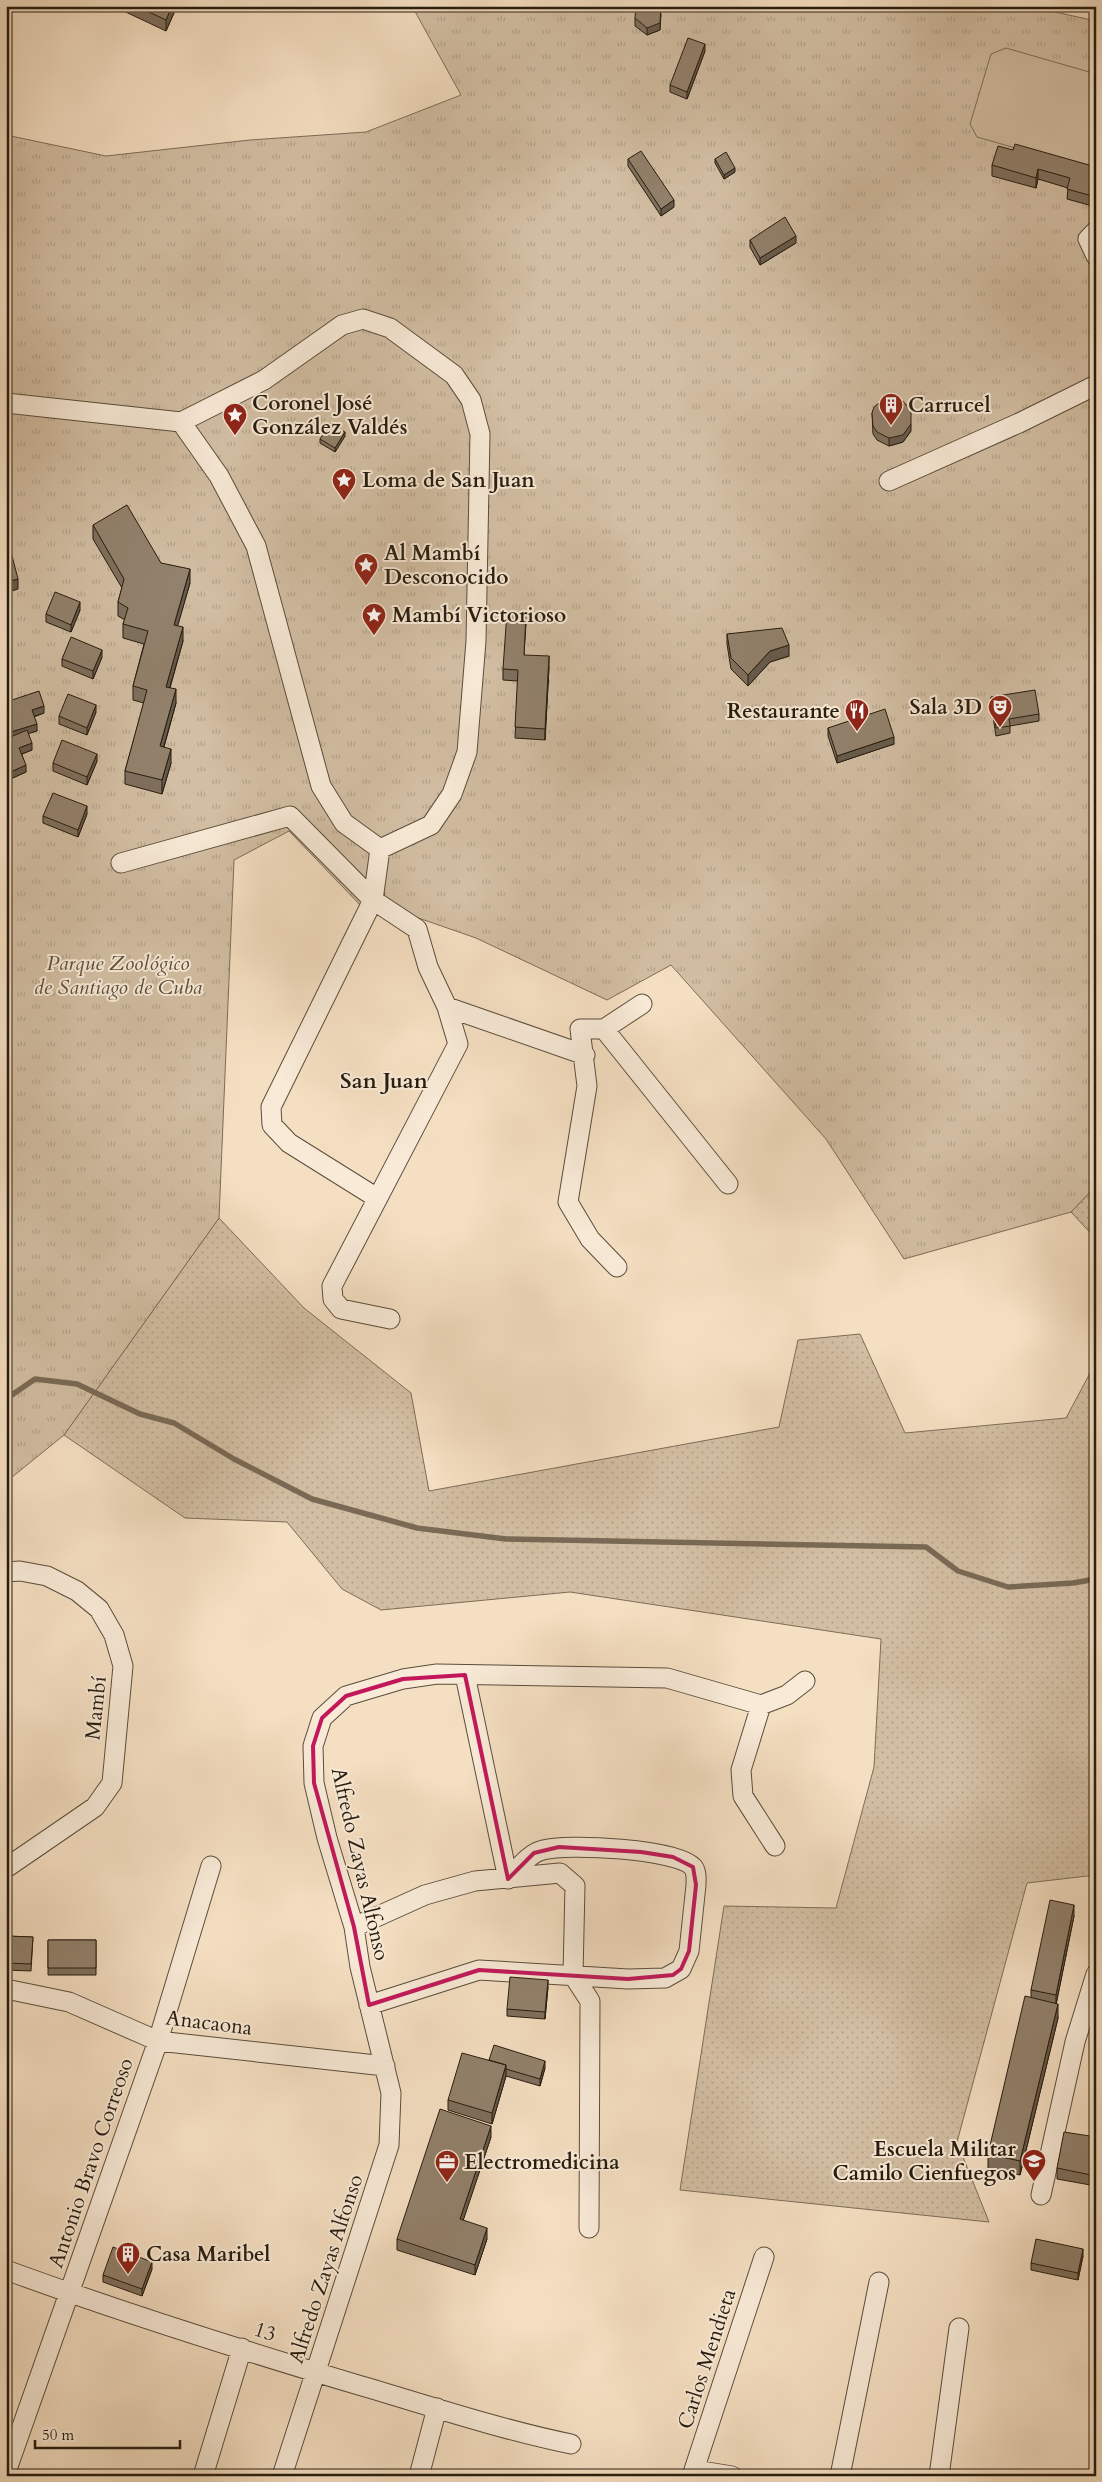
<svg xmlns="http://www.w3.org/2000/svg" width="1102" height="2482" font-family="Cardo,serif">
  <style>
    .grass { fill: url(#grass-dots); stroke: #7c6d58 }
    .park { fill: url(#park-tufts); stroke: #7c6d58 }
    .pitch { fill: #d2bea3; stroke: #7c6d58 }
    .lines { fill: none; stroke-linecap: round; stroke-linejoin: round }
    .stream { stroke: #796955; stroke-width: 5.5 }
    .minor-casing { stroke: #5a4d3b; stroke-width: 21 }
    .minor { stroke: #f8ead7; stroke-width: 19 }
    .wall { fill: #7e6f5d; stroke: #271c0e }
    .shaded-wall { fill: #665a4c; stroke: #271c0e }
    .building { fill: #92816c; stroke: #271c0e }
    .marked { fill: none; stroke: #c2185b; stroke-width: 4; stroke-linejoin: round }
    .labels { text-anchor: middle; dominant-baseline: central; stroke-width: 4; stroke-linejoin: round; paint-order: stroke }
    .poi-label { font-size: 21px; font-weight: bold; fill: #271c0e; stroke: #f8ead7; text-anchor: start }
    .park-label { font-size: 21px; font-style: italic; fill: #5a4d3b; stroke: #f8ead7 }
    .street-label { font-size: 21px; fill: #271c0e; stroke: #f8ead7 }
    .neighbourhood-label { font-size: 22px; font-weight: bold; fill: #271c0e; stroke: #f8ead7 }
  </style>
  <defs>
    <pattern id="grass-dots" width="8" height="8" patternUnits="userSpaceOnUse" patternTransform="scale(1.25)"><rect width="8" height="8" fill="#d2bea3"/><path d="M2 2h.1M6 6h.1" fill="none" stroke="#b4a38b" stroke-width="1.8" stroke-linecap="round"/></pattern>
    <pattern id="park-tufts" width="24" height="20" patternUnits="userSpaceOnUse" patternTransform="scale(1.25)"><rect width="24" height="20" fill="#d2bea3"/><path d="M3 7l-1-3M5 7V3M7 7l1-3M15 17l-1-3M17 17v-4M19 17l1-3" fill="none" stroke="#b4a38b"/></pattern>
  </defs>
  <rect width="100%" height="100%" fill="#f5dfc2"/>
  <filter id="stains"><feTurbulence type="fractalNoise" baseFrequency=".004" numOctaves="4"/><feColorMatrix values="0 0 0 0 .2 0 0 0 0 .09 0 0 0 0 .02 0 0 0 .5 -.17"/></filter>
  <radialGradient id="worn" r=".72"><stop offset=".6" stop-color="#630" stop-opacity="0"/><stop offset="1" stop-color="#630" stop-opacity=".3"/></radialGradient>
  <path class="grass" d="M1096,1186V1239L1071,1212Z
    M219,1218L304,1308L411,1393L429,1491L779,1427L798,1340L860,1334L905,1433L1066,1418L1096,1362V1875L1027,1883L957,2142L989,2222L680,2190L724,1906L836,1908L874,1767L881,1639L570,1592L381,1610L342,1589L287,1522L185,1518L64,1435Z"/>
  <path class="park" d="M412,6H1028L1096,21V1186L1071,1212L904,1259L826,1139L671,965L607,1000L476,938L381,905L385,893L375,884L364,909L289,831L234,860L219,1218L64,1435L6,1482V135L106,156L250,140L366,132L461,95Z"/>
  <path class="pitch" d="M1006,48L1096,74V171L977,137L970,124L991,54Z"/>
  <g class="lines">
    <path class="stream" d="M6,1399L35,1379L77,1384L140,1414L174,1423L234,1459L312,1499L417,1528L506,1539L926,1547L958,1571L1008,1587L1073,1583L1096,1579"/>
    <defs>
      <path id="minor" d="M1096,231L1088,239L1096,256
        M6,403L181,422L264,380L342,325L363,319L390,328L454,375L471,400L480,434L476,641L467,752L452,794L431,825L380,849
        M181,422L219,476L256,546L321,786L344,823L380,849
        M889,481L1019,423L1096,385
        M121,863L290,816L373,900L417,929L428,967L447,1007L458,1044L332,1286L333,1299L341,1309L390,1319
        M447,1007L585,1055
        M604,1029L642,1004
        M377,1198L289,1143L272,1125L271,1107L373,900L380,849
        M617,1267L590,1239L568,1202L587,1086L580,1029H604L728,1184
        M6,1572L20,1571L47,1576L77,1591L99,1609L114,1635L123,1666L112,1783L95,1807L6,1868
        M465,1675L508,1879
        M761,1705L741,1770L743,1796L775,1846
        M354,1927L425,1895L475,1881L560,1873L575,1886L573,1975L590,2001L589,2228
        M6,1989L69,2002L158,2041L385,2066
        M369,2005L479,1970L628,1979L665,1978L681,1969L689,1951L696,1885C696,1879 697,1872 693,1867C678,1849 566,1843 543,1850C529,1853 518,1869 508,1879
        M1041,2195L1075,2042L1096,1974
        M6,2270C121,2312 238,2349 355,2384C427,2405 498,2429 571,2444
        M695,2470L732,2476
        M6,2472L158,2041L211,1866
        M203,2476L242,2348
        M282,2476L389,2145L391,2093L360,1967L354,1927L327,1838L314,1783L313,1746L322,1718L346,1696L403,1679L437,1674L667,1678L761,1705L787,1695L805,1681
        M419,2476L437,2408
        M692,2476L764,2257
        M840,2476L879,2282
        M939,2476L959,2328"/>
    </defs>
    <use href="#minor" class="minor-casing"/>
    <use href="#minor" class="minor"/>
  </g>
  <path class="wall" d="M113,6H177L166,31Z
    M661,14L660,30L647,35L635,26V18Z
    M705,51L687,99L670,92V85Z
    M1013,150L1096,167V207L1067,199L1068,188L1038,179L1036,188L992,176V165Z
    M628,159L674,207L661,216L628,166Z
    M715,159L735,172L724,179L715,163Z
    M750,240L796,243L760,265L750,247Z
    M872,413L911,431L903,442L889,446L877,440L873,434Z
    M345,436L335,452L320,443V439Z
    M93,525L161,563L190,583L177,626L183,641L170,688L176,703L164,747L171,763L162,794L125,784V771L144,703L133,700V686L144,644L123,638V624L125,620L118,616V602L122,588L93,539Z
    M80,610L71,632L46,622V614Z
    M526,624L524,655L549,667L545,740L515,738L518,681L503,680V669Z
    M727,634L789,656L770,662L748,686L731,669L727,644Z
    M102,657L93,679L62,666V659Z
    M991,697L1039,714V721L1010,726V733L996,736L991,704Z
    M6,702L44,713L34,717L37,731L28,733L32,750L22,754L26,772L6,781V739L10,737L6,724Z
    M96,712L87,735L59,724V716Z
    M828,728L894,744L837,763L828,736Z
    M97,761L87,785L53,771V763Z
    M87,814L78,837L43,823V816Z
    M1074,1916L1056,2004L1058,2018L1020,2175L988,2168V2154L1031,1998V1990Z
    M6,1936L33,1937L31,1971L6,1970Z
    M48,1940H96V1975H48Z
    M548,1987L545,2019L507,2016V2009Z
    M489,2060L545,2068L540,2086L506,2076L492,2124L448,2110V2100Z
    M491,2137L463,2220L487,2239L475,2275L397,2250V2239Z
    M1096,2137V2186L1057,2179V2168Z
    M1083,2256L1078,2280L1031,2270V2263Z
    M152,2269L142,2296L103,2282V2275Z"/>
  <path class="shaded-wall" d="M172,6H177L166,31V20Z
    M661,6L660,30L647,35V28Z
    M705,44V51L687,99V92Z
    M735,168V172L724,179V175Z
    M1038,169V179L1036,188V178Z
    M674,200V207L661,216V209Z
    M796,236V243L760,265V258Z
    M911,424V431L903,442L889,446V438Z
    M345,432V436L335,452V448Z
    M190,569V583L174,639V625Z
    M18,579V589L6,593V582Z
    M80,602V610L71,632V625Z
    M183,627V641L166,700V687Z
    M789,645V656L770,662L748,686V675L770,651Z
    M102,650V657L93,679V671Z
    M549,656V667L545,740V729Z
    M176,689V703L160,760V746Z
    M96,705V712L87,735V728Z
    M44,706V713L32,717V710Z
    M37,724V731L11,739V732Z
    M894,737V744L837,763V756Z
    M32,743V750L19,755V748Z
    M171,749V763L162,794V780Z
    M97,754V761L87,785V777Z
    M26,765V772L6,781V774Z
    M87,806V814L78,837V830Z
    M1074,1905V1916L1056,2005V1995Z
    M548,1980V1987L545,2019V2012Z
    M1058,2004V2018L1020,2175V2161Z
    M545,2061V2068L540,2086V2079Z
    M506,2065V2076L492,2124V2113Z
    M491,2126V2137L460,2230V2219Z
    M487,2228V2239L475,2275V2265Z
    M1083,2249V2256L1078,2280V2273Z
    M152,2262V2269L142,2296V2289Z"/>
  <path class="building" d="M136,6H172L166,20Z
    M636,6H661L660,23L647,28L635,18Z
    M688,38L705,44L687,92L670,85Z
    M1015,144L1096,167V197L1067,189L1070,178L1038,169L1036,178L992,165L998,146L1013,150Z
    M641,151L674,200L661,209L628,159Z
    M726,152L735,168L724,175L715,159Z
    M785,217L796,236L760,258L750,240Z
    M897,398L903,401L911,411V424L903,435L889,438L877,432L873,426L872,413L874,407L884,399Z
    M330,423L345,432L335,448L320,439Z
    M127,505L161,563L190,569L174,625L183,627L166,687L176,689L160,746L171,749L162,780L125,771L147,690L133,686L148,631L123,624L128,608L118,602L124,579L93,525Z
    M10,548L18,579L6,582V549Z
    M55,592L80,602L71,625L46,614Z
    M507,612L526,613L524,655L549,656L545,729L515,727L518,670L503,669Z
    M782,628L789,645L770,651L748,675L731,658L727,634Z
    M71,637L102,650L93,671L62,659Z
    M1035,690L1039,714L1009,719L1010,726L996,728L991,697Z
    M39,691L44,706L32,710L37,724L11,732L6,717V702Z
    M68,694L96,705L87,728L59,716Z
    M885,709L894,737L837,756L828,728Z
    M27,730L32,743L19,748L26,765L6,774V739Z
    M62,740L97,754L87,777L53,763Z
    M53,793L87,806L78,830L43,816Z
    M1050,1900L1074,1905L1056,1995L1031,1990Z
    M6,1936L33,1937L31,1964L6,1963Z
    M48,1940H96V1968H48Z
    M510,1977L548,1980L545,2012L507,2009Z
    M1025,1996L1058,2004L1020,2161L988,2154Z
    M494,2045L545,2061L540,2079L506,2069V2065L489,2060Z
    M462,2053L506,2065L492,2113L448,2100Z
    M440,2109L491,2126L460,2219L487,2228L475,2265L397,2239Z
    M1064,2132L1096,2137V2176L1057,2168Z
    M1036,2239L1083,2249L1078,2273L1031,2263Z
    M113,2247L152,2262L142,2289L103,2275Z"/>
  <path class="marked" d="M465,1675L508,1879L534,1853L559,1847L641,1852L673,1857L693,1867L696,1885L689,1951L681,1969L673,1975L628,1979L479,1970L369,2005L354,1927L314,1783L313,1746L322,1718L346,1696L403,1679Z"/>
  <defs>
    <symbol id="building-pin" viewBox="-11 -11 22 30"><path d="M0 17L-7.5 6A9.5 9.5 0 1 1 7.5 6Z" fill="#8f2418" stroke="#f8ead7"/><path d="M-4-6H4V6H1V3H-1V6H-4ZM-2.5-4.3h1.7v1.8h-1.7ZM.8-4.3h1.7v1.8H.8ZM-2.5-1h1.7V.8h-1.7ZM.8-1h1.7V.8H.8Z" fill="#fff"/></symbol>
    <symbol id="sight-pin" viewBox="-11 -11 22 30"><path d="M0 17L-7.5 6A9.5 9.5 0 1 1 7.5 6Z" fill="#8f2418" stroke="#f8ead7"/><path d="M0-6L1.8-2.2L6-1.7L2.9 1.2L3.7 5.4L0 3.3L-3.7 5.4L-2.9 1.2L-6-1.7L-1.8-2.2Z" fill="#fff"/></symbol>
    <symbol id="theatre-pin" viewBox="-11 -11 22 30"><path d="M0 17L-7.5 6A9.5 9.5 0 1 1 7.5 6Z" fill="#8f2418" stroke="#f8ead7"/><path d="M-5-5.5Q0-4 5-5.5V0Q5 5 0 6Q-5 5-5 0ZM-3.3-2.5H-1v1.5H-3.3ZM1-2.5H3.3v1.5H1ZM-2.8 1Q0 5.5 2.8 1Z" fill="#fff"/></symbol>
    <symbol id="restaurant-pin" viewBox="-11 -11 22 30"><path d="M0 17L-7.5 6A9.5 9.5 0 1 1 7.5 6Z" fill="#8f2418" stroke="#f8ead7"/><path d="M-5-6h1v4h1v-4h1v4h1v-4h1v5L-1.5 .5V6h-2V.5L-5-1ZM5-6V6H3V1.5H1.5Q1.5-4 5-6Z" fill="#fff"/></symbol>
    <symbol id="school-pin" viewBox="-11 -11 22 30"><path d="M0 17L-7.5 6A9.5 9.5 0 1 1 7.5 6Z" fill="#8f2418" stroke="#f8ead7"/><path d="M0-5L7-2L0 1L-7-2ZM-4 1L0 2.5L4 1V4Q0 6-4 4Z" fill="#fff"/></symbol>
    <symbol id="office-pin" viewBox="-11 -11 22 30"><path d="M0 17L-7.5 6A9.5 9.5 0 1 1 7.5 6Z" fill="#8f2418" stroke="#f8ead7"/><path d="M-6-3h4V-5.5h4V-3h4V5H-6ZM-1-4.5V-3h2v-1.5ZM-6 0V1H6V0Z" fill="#fff"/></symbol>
  </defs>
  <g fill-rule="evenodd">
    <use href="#building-pin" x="877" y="391" width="28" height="38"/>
    <use href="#sight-pin" x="221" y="401" width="28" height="38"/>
    <use href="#sight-pin" x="330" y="466" width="28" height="38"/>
    <use href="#sight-pin" x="352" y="551" width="28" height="38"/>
    <use href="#sight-pin" x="360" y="601" width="28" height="38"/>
    <use href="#theatre-pin" x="986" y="693" width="28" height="38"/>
    <use href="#restaurant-pin" x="843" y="697" width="28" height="38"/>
    <use href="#school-pin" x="1020" y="2147" width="28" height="38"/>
    <use href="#office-pin" x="433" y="2148" width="28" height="38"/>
    <use href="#building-pin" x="114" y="2240" width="28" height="38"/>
  </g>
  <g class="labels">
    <g class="poi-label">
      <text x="252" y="403">Coronel José<tspan x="252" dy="24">González Valdés</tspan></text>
      <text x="908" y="405">Carrucel</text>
      <text x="362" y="480">Loma de San Juan</text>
      <text x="384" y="553">Al Mambí<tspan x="384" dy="24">Desconocido</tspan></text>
      <text x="392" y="615">Mambí Victorioso</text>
      <text x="982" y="707" text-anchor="end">Sala 3D</text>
      <text x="840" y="711" text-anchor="end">Restaurante</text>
      <text x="1016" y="2149" text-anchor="end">Escuela Militar<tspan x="1016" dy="24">Camilo Cienfuegos</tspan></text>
      <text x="464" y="2162">Electromedicina</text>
      <text x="146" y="2254">Casa Maribel</text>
    </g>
    <g class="park-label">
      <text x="118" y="963">Parque Zoológico<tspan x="118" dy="24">de Santiago de Cuba</tspan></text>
    </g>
    <g class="street-label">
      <text transform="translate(96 1708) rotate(-84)">Mambí</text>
      <text transform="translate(360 1864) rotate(77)">Alfredo Zayas Alfonso</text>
      <text transform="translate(209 2023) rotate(7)">Anacaona</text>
      <text transform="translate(91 2163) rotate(-71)">Antonio Bravo Correoso</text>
      <text transform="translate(326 2269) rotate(-72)">Alfredo Zayas Alfonso</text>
      <text transform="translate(265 2332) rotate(18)">13</text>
      <text transform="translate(707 2359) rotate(-72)">Carlos Mendieta</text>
    </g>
    <g class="neighbourhood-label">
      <text x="384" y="1081">San Juan</text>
    </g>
  </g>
  <rect width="1102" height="2482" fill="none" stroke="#f5dfc2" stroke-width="25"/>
  <rect x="8" y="8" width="1087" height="2467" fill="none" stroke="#271c0e" stroke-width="2.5"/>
  <rect x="12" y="12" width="1077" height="2457" fill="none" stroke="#271c0e"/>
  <path d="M35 2440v8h145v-8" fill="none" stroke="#271c0e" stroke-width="2.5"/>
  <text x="42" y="2440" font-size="15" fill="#271c0e" stroke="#f8ead7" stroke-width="4" paint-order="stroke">50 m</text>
  <rect width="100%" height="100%" filter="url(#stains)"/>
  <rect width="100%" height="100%" fill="url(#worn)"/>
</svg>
